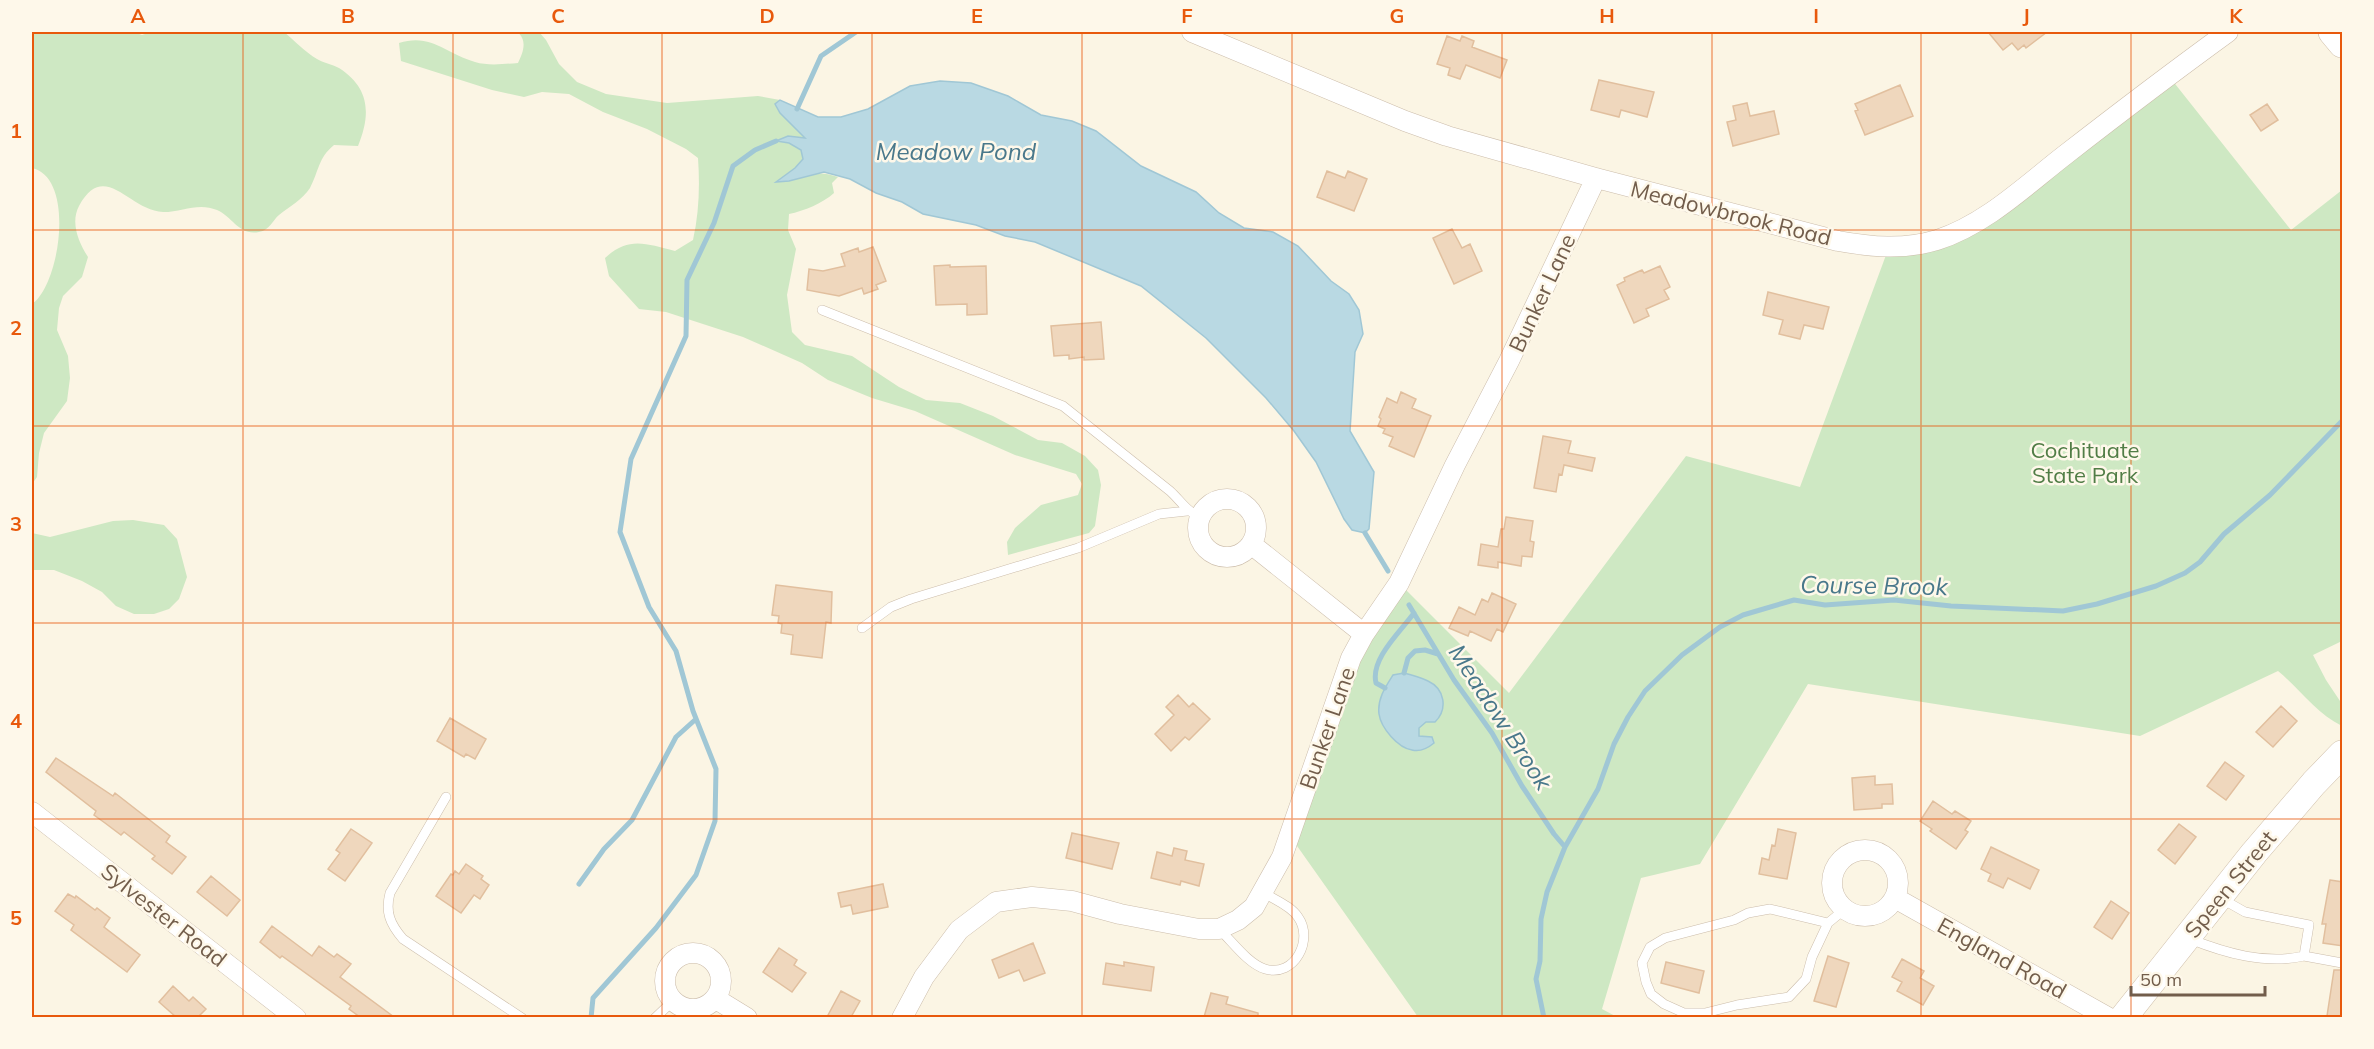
<svg xmlns="http://www.w3.org/2000/svg" width="2374" height="1049" font-family="Mulish,sans-serif">
  <style>
    .green { fill: #cee8c3 }
    .water { fill: #b9d9e3; stroke: #a0c7d5; stroke-width: 1.5 }
    .lines { fill: none; stroke-linecap: round; stroke-linejoin: round }
    .stream { stroke: #a0c7d5; stroke-width: 5 }
    .building { fill: #efd7bd; stroke: #e1bf9e; stroke-width: 1.5 }
    .lane-casing { stroke: #ccbdab; stroke-width: 10 }
    .street-casing { stroke: #ccbdab; stroke-width: 21 }
    .secondary-casing { stroke: #cfbea9; stroke-width: 28 }
    .lane { stroke: #fff; stroke-width: 9 }
    .street { stroke: #fff; stroke-width: 20 }
    .secondary { stroke: #fff; stroke-width: 27 }
    .grid { fill: none; stroke: #e8590c; stroke-width: 1.5; stroke-opacity: 0.55 }
    .labels { text-anchor: middle; dominant-baseline: central; stroke-width: 5; stroke-linejoin: round; paint-order: stroke }
    .street-label { font-size: 22px; fill: #725d4b; stroke: #fef8ea }
    .park-label { font-size: 22px; fill: #517d46; stroke: #fef8ea }
    .water-label { font-size: 24px; font-style: italic; fill: #49788b; stroke: #fef8ea }
    .neatline { fill: none; stroke: #e8590c; stroke-width: 2 }
    .grid-label { font-size: 20px; text-anchor: middle; font-weight: bold; fill: #e8590c }
  </style>
  <rect width="100%" height="100%" fill="#fbf5e4"/>
  <path class="green" d="M32,32H134L142,35L151,32H284C295,41 305,52 317,59C323,63 332,64 339,68C370,88 371,114 358,146L334,145C318,158 319,171 310,188C302,200 290,206 279,215C272,221 270,230 259,232C239,236 233,217 217,210C198,202 183,212 163,212C129,211 105,159 79,206C70,223 79,243 88,257L82,277L63,296L59,308L57,330L68,356L70,378L67,401L44,433L39,453L37,477L32,484V304C60,285 76,178 32,168Z
    M517,32H539L546,40L559,64L577,82L606,94L667,103L758,96L780,100L775,104L806,138L777,141L789,143L801,150L803,159L795,168L778,181C804,181 810,167 838,177L832,183L834,193C823,203 804,211 789,214L788,230L796,249L787,295L792,332L805,345L852,356L899,387L926,400L960,403L993,416L1038,440L1062,443L1085,456L1098,470L1101,485L1095,526L1089,533L1008,555L1007,542L1015,528L1041,505L1078,495L1082,484L1076,474L1015,455L915,411L872,398L828,380L802,363L743,337L666,312L639,309L609,276L605,258C629,236 646,244 675,251L693,240C699,213 700,186 698,158L686,149L647,129L603,112L569,94L542,92L524,97L492,90L401,61L399,43C432,33 446,54 475,62C488,66 504,64 518,63C523,53 528,40 517,32Z
    M2168,75L2291,230L2342,190V641L2313,655L2326,680L2342,704V726C2317,714 2300,689 2278,671L2140,736L1808,684L1700,864L1641,878L1602,1009L1617,1017H1418L1290,836L1341,682L1399,583L1509,693L1686,456L1800,487L1889,247L1936,240Z
    M133,520L164,525L177,539L187,577L179,599L169,609L154,614H134L116,606L102,592L82,581L54,570H32V533L50,537L113,521Z"/>
  <path class="water" d="M940,81L971,83L1008,96L1041,115L1072,121L1096,131L1141,166L1196,192L1219,213L1244,228L1273,232L1298,246L1331,281L1349,294L1359,310L1363,334L1355,352L1350,431L1374,472L1369,529L1365,533L1352,530L1344,519L1316,462L1294,431L1266,398L1206,338L1141,286L1035,242L1005,236L976,225L923,214L902,202L876,193L850,179L824,172L789,181L776,182L795,168L803,159L801,150L789,143L776,141L788,136L805,138L780,113L775,104L780,100L818,117H841L868,109L910,86Z
    M1404,673C1412,675 1420,677 1428,681C1445,689 1448,709 1435,722H1426L1419,728V736L1432,737L1434,743C1428,748 1420,752 1412,750C1398,748 1381,728 1379,714C1377,699 1386,686 1393,675Z"/>
  <g class="lines">
    <path class="stream" d="M797,109L821,56L856,32
      M1365,533L1388,571
      M1409,605L1454,680L1492,733L1522,786L1554,834L1565,847
      M1404,673L1408,658L1415,651L1425,650L1438,654
      M1385,688L1376,683C1370,659 1401,631 1414,613
      M579,884L604,849L632,820L676,737L696,719
      M591,1018L593,998L656,928L696,875L715,821L716,769L693,711L676,651L649,607L620,532L631,459L686,336L687,280L714,223L733,166L755,150L776,141
      M1544,1018L1536,979L1540,961L1541,919L1547,892L1565,847L1598,789L1614,744L1628,717L1645,691L1682,655L1720,627L1743,615L1794,600L1825,605L1894,600L1951,606L2063,611L2097,604L2156,586L2185,573L2200,562L2224,534L2270,495L2342,421"/>
  </g>
  <path class="building" d="M1988,32H2047L2026,48L2024,45L2018,50L2012,43L2003,50Z
    M1447,36L1460,41L1462,36L1474,41L1472,47L1507,60L1500,78L1466,65L1460,79L1448,75L1450,68L1437,64Z
    M1599,80L1654,92L1647,117L1621,110L1619,117L1591,110Z
    M1900,85L1913,116L1865,135L1855,111L1858,110L1855,104Z
    M1747,103L1750,116L1774,111L1779,134L1733,146L1727,122L1736,120L1733,106Z
    M2267,104L2278,120L2261,131L2250,115Z
    M1327,171L1345,178L1348,171L1367,179L1354,211L1317,197Z
    M1452,229L1462,248L1470,244L1482,271L1454,284L1433,238Z
    M873,247L886,281L876,285L878,289L864,294L862,288L839,296L807,290L809,269L823,271L845,266L841,254L858,248L859,252Z
    M950,265V267L986,266L987,314L967,315V304L936,305L934,266Z
    M1660,266L1670,287L1664,290L1669,299L1646,309L1649,316L1634,323L1617,285L1625,281L1624,278L1642,270L1644,273Z
    M1768,292L1829,307L1823,329L1804,325L1800,339L1779,334L1783,320L1763,315Z
    M1101,322L1104,359L1084,360V357L1069,359V355L1054,356L1051,326Z
    M1401,392L1416,399L1412,408L1431,416L1414,457L1389,446L1393,437L1383,433L1385,429L1378,426L1381,419L1379,417L1387,398L1397,403Z
    M1543,436L1571,441L1568,453L1595,458L1592,471L1564,465L1562,475L1559,474L1556,492L1534,488Z
    M1506,517L1533,521L1530,541L1534,542L1532,557L1522,556L1521,566L1498,562V568L1478,565L1481,544L1498,547L1501,529H1504Z
    M776,585L832,592L831,623L826,622L822,658L791,654L793,635L781,633L782,624L778,623L779,616L772,615Z
    M1492,593L1516,604L1503,632L1497,629L1491,641L1470,631L1468,636L1449,628L1459,607L1475,615L1482,599L1488,602Z
    M1178,695L1189,707L1193,703L1210,719L1189,740L1185,737L1171,751L1155,734L1174,715L1166,707Z
    M2281,706L2297,721L2273,747L2256,732Z
    M450,718L486,739L475,759L466,754L464,757L437,741Z
    M56,758L113,796L115,793L170,836L166,842L186,857L172,874L152,859L155,856L124,832L121,835L105,823L94,815L96,811L46,772Z
    M2225,762L2244,776L2226,800L2207,786Z
    M1875,776V785L1892,784L1893,804H1882V808L1854,810L1852,778Z
    M1933,801L1952,814L1955,811L1971,821L1965,830L1968,832L1956,849L1930,831L1932,829L1920,821Z
    M2179,824L2196,837L2175,864L2158,850Z
    M351,829L372,843L345,881L328,869L340,853L336,850Z
    M1778,829L1796,833L1787,879L1759,874L1762,858L1769,860L1772,845L1775,846Z
    M1072,833L1119,843L1112,869L1066,858Z
    M1991,847L2039,870L2030,889L2008,878L2003,888L1988,881L1991,874L1981,869Z
    M1174,848L1187,851L1185,860L1204,864L1199,886L1181,881L1180,885L1151,878L1157,852L1172,856Z
    M466,864L483,876L481,879L489,885L480,899L474,895L461,913L436,896L451,874L453,875L455,871L459,874Z
    M211,876L240,900L227,916L197,892Z
    M2330,880L2343,882V946L2323,943L2326,924H2322Z
    M883,884L888,907L853,914L851,905L841,907L838,893Z
    M68,894L75,898L76,896L95,910L97,908L110,918L104,927L140,955L127,972L71,930L74,925L55,911Z
    M2111,901L2129,913L2112,939L2094,927Z
    M272,926L312,956L319,946L334,957L337,954L351,964L340,977L394,1017H360L349,1009L351,1006L282,956L280,958L260,942Z
    M1033,943L1045,973L1024,981L1019,970L999,978L992,960Z
    M779,948L797,960L794,965L806,973L792,992L763,972Z
    M1828,956L1849,963L1836,1007L1814,1001Z
    M1902,959L1924,971L1920,978L1934,986L1923,1005L1897,991L1902,982L1892,977Z
    M1124,962L1154,967L1151,991L1103,984L1106,963L1124,966Z
    M1666,962L1704,971L1699,993L1661,983Z
    M2334,970H2343V1017L2327,1016Z
    M173,986L189,1001L193,997L206,1009L198,1017H176L159,1002Z
    M841,991L860,1001L851,1017H827Z
    M1211,993L1228,997L1226,1004L1258,1013V1017H1204Z"/>
  <g class="lines">
    <defs>
      <path id="lane" d="M822,310L1063,406L1170,491C1181,501 1185,510 1200,517
        M862,628L891,607L911,599L1078,548L1159,514L1187,511
        M446,797L390,893C385,912 390,924 403,939L522,1018
        M2222,899L2245,912L2309,925L2304,956L2342,963
        M1828,923L1770,909L1748,913L1734,920L1665,938L1650,947L1642,963L1646,982L1651,994L1664,1004L1684,1013H1705L1737,1005L1789,997L1806,979L1812,957L1828,923L1845,909
        M1219,929C1232,941 1248,964 1265,969C1295,978 1314,939 1298,917C1291,906 1275,900 1264,893
        M2190,939C2225,953 2266,965 2304,956
        M655,1018L673,1001"/>
      <path id="street" d="M1192,32L1405,121L1447,136L1596,178L1838,241C1871,247 1904,250 1937,240C1986,224 2025,186 2065,155C2119,113 2173,72 2228,32
        M1198 528a29 29 0 1 1 58 0a29 29 0 1 1-58 0Z
        M1251,544L1364,634
        M32,812L296,1018
        M1832 883a33 33 0 1 1 66 0a33 33 0 1 1-66 0Z
        M1895,898L2109,1018
        M665 981a28 28 0 1 1 56 0a28 28 0 1 1-56 0Z
        M716,999L747,1018
        M902,1018L924,977L959,930L996,902L1032,897L1072,901L1120,914L1199,929H1219L1238,920L1254,907L1282,857L1351,658L1364,634L1399,583L1455,465L1509,361L1596,178"/>
      <path id="secondary" d="M2332,32L2342,44
        M2123,1018L2254,853L2314,783L2342,754"/>
    </defs>
    <use href="#lane" class="lane-casing"/>
    <use href="#street" class="street-casing"/>
    <use href="#secondary" class="secondary-casing"/>
    <use href="#lane" class="lane"/>
    <use href="#street" class="street"/>
    <use href="#secondary" class="secondary"/>
  </g>
  <path class="grid" d="M243,32V1018M453,32V1018M662,32V1018M872,32V1018M1082,32V1018M1292,32V1018M1502,32V1018M1712,32V1018M1921,32V1018M2131,32V1018M32,230H2342M32,426H2342M32,623H2342M32,819H2342"/>
  <g class="labels">
    <g class="street-label">
      <text transform="translate(1731 213) rotate(14)">Meadowbrook Road</text>
      <text transform="translate(1542 293) rotate(-65)">Bunker Lane</text>
      <text transform="translate(1327 728) rotate(-71)">Bunker Lane</text>
      <text transform="translate(2230 884) rotate(-51)">Speen Street</text>
      <text transform="translate(164 915) rotate(38)">Sylvester Road</text>
      <text transform="translate(2002 958) rotate(29)">England Road</text>
    </g>
    <g class="park-label">
      <text x="2085" y="450">Cochituate<tspan x="2085" dy="25">State Park</tspan></text>
    </g>
    <g class="water-label">
      <text x="956" y="151">Meadow Pond</text>
      <text transform="translate(1874 585) rotate(1)">Course Brook</text>
      <text transform="translate(1501 717) rotate(57)">Meadow Brook</text>
    </g>
  </g>
  <rect width="2374" height="1049" fill="none" stroke="#fef8ea" stroke-width="66"/>
  <path d="M2131 986v9h134v-9" fill="none" stroke="#725d4b" stroke-width="3"/>
  <text x="2140" y="986" font-size="18" fill="#725d4b" stroke="#fef8ea" stroke-width="4.5" paint-order="stroke">50 m</text>
  <rect x="33" y="33" width="2308" height="983" class="neatline"/>
  <g class="grid-label">
    <text x="138" y="23">A</text>
    <text x="348" y="23">B</text>
    <text x="558" y="23">C</text>
    <text x="767" y="23">D</text>
    <text x="977" y="23">E</text>
    <text x="1187" y="23">F</text>
    <text x="1397" y="23">G</text>
    <text x="1607" y="23">H</text>
    <text x="1816" y="23">I</text>
    <text x="2026" y="23">J</text>
    <text x="2236" y="23">K</text>
    <text x="16" y="138">1</text>
    <text x="16" y="335">2</text>
    <text x="16" y="531">3</text>
    <text x="16" y="728">4</text>
    <text x="16" y="925">5</text>
  </g>
</svg>
